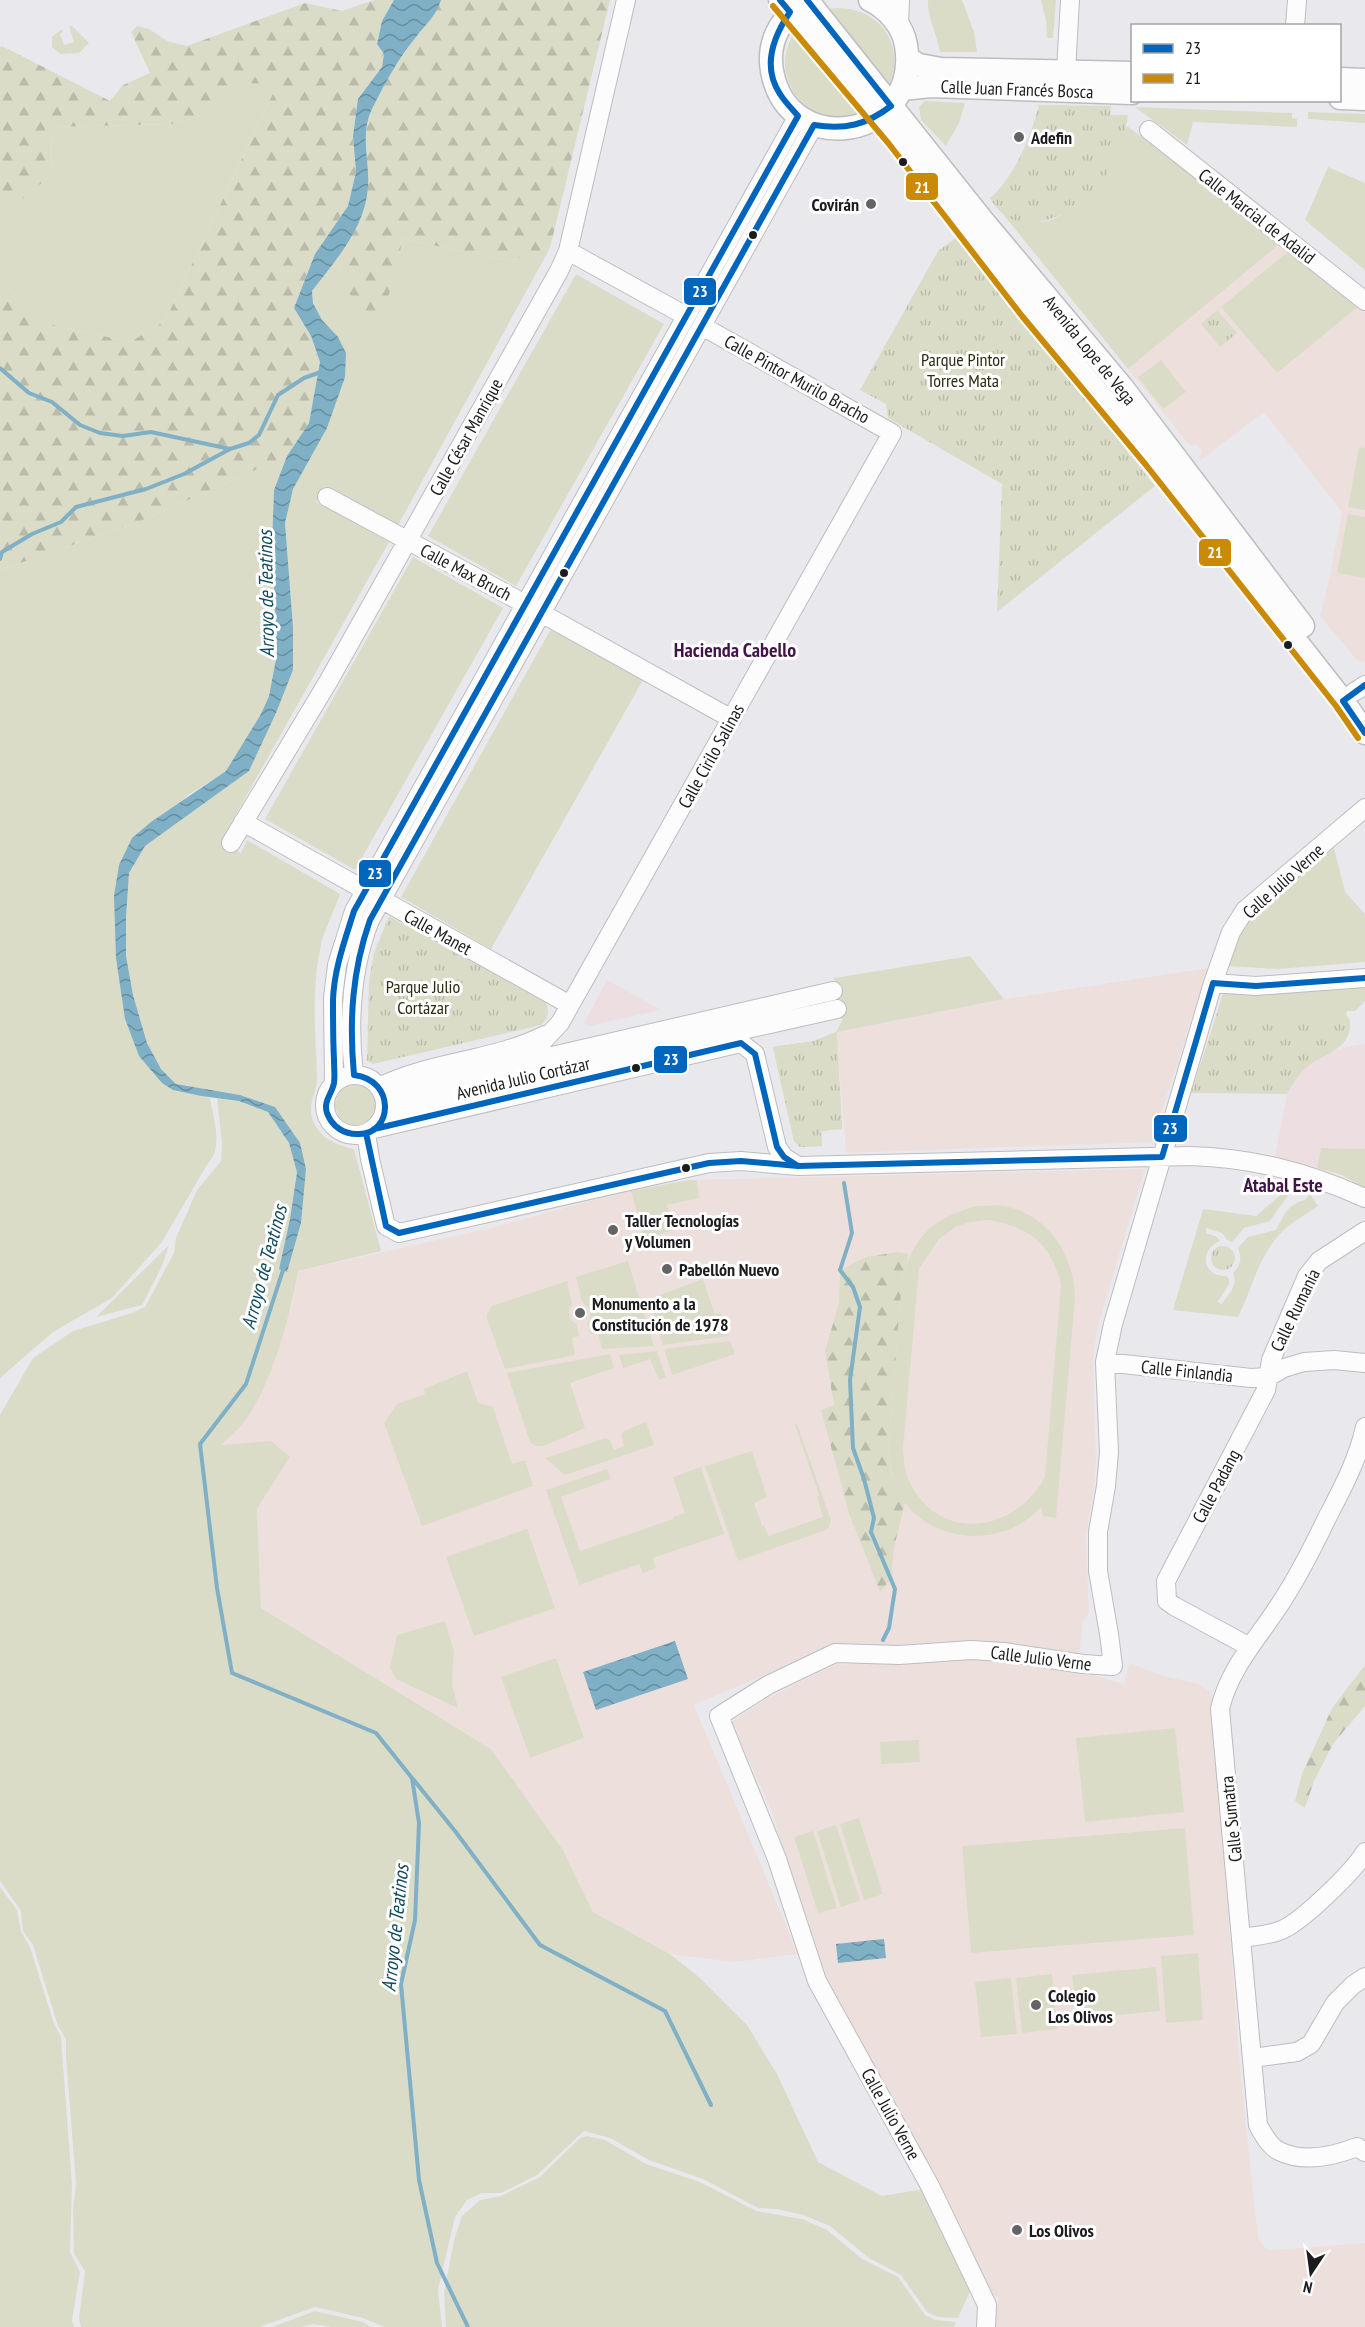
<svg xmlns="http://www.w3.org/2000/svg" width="1365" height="2327" font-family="'PT Sans Narrow',sans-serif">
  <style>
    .commercial { fill: #eddfe1 }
    .education { fill: #ede0dc }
    .green { fill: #dadcc8; fill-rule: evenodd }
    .forest { fill: url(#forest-firs) }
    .park { fill: url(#park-tufts) }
    .water { fill: url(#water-waves) }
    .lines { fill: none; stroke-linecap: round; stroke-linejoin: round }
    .stream { stroke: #7fb0c5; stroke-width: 4 }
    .minor-casing { stroke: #bdbdc0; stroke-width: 20 }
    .major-casing { stroke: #bdbdc0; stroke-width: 25 }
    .minor { stroke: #fcfcfc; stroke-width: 18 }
    .major { stroke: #fcfcfc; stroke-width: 22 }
    .bus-1-casing { stroke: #fff; stroke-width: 10 }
    .bus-2-casing { stroke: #fff; stroke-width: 10 }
    .bus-1 { stroke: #0065bd; stroke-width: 6 }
    .bus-2 { stroke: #cb8a06; stroke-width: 6 }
    .poi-dot { fill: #646467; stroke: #fff; stroke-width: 2 }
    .bus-dot { fill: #1c1c1f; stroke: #fff; stroke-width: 2 }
    .labels { text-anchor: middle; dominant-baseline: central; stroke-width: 6; stroke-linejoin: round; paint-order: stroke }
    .street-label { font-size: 18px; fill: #1c1c1f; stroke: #fff }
    .poi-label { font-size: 18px; font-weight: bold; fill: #1c1c1f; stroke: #fff; text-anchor: start }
    .park-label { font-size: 18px; fill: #2b2c10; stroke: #fff }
    .water-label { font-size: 20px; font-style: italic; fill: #0f4a5f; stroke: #fff }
    .neighbourhood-label { font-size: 20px; font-weight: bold; fill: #421548; stroke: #fff }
    .line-badge { stroke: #fff; stroke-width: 2 }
    .badge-label { font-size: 16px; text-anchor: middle; font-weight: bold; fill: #fff }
  </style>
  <defs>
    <pattern id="forest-firs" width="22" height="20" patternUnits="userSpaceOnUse" patternTransform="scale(1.5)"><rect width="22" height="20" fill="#dadcc8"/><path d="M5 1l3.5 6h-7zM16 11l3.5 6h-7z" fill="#babcab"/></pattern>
    <pattern id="park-tufts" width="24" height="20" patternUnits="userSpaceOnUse" patternTransform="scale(1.5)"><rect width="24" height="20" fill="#dadcc8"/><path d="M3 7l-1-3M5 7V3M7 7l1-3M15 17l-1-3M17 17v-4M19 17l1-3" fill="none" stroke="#babcab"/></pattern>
    <pattern id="water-waves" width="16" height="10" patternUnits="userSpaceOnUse" patternTransform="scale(1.5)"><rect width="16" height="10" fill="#7fb0c5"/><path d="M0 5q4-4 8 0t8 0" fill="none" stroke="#678e9f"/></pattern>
  </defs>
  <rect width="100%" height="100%" fill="#e9e9ed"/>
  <path class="commercial" d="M607,980L631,993L661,1010L589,1026L584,1023Z
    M1365,1044V1149L1321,1148L1317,1168L1275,1156L1287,1094L1299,1075L1309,1065L1333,1051L1355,1045Z"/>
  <path class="education" d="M1281,243L1359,306L1365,313V662L1357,660L1320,616L1329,580L1342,512L1264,412L1201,460L1200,458L1202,450L1196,444L1190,446L1128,369Z
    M1208,968L1152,1142L846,1153L836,1032L1004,999Z
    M1145,1169L1098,1326L1093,1358L1096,1460L1095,1480L1086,1536L1089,1613L1083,1622L1079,1656L831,1647L694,1705L798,1954L735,1962L670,1954L593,1912L563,1850L491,1749L261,1608L257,1509L290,1457L221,1445L244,1422L291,1309L298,1271L491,1228L623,1192L689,1180Z
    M970,1657L1022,1662L1093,1675L1124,1684L1129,1663L1164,1676L1199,1684L1209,1691L1212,1699L1240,2068L1258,2238L1264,2247L1273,2250L1365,2243V2327H993L999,2298L990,2293L819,1969L771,1809L731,1722L768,1698L834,1665Z"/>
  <path class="green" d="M928,0H962L974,32L977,52H940C937,34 927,17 928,0Z
    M1041,0H1056L1053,38H1047L1046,21Z
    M838,8C881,9 906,45 889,85L827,12L829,9Z
    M69,26H72L89,43L79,53L61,54L52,47V37L62,29L63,32L60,34L64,45L74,42Z
    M796,31L863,111C813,138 762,76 796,31Z
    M238,81L277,85L165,321L130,342L50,324L0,282V218L51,175L52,127L172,124L208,114Z
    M925,101L965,103L959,123L946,146L921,120L919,107Z
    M1135,107L1292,113V118L1297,119V127L1193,122L1187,145Z
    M1308,112L1365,114V123L1308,119Z
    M1127,126L1281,243L1128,369L1003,214C1059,236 1069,210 1098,168C1107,155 1120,141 1127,126Z
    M1328,167L1365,183V270L1305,220Z
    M403,239L509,261L550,248L397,527L324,487L316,502L389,542L221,841L241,853L247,840L340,894C334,912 323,931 320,950C311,993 316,1035 317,1078C317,1096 304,1106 316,1127C324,1140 340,1146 354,1149L381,1251L298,1271C290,1317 272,1385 244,1422C238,1430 229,1437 221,1445L271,1441L290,1457L257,1509L261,1608L491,1749L563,1850L593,1912L670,1954L700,1978L747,2025L777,2074L818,2162L882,2196L924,2189L971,2289L958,2318L938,2317L927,2312L901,2275L869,2258L830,2226L803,2215L777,2209L758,2208L703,2179L649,2160L610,2138L584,2131L537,2175L501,2193H482L467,2200L455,2217L438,2290L442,2327H385L363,2318L315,2307L259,2327H81L79,2318L85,2271L74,2254L73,2209L76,2184L66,2057V2039L58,2026L33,1945L23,1931L21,1911L0,1881V1415L33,1358L73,1331L132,1313L145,1307L174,1253L176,1238L197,1190L221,1161L222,1144L217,1098L239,1101L268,1112L289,1143L297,1171L290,1219L279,1269L287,1272L306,1169L275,1107L240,1095L176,1084L161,1069L147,1043L133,995L126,956V918L129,873L145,846L249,771L276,713L293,670V627L285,523L293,489L337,337C324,323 313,311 312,291L337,258L341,275Z
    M1290,250L1359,306L1277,373L1221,307Z
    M576,274L664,324L516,586L428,536Z
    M1161,360L1186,392L1163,409L1138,377Z
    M1359,447L1365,448V510L1348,507Z
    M287,456L274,490L272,544L277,654L269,696L262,714L227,771L188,795L119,865L125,1019L137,1050L162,1083L173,1090L210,1098C213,1117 224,1148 208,1163L162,1242L112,1298L53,1332L0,1378V570L136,523Z
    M1348,514L1365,517V578L1337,573Z
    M413,557L503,608L355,870L265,819Z
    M551,629L643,680L491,949L401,897Z
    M1334,848L1345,892L1365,914V962L1278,969L1228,966L1238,936L1253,913Z
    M970,956L1004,999L837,1032L842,1129L821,1131L822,1146L800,1147L794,1141L773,1047L814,1041L836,1032L842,1020L834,978Z
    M1365,983V1001L1355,1011H1347L1346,1015L1334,1016L1305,1025L1240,1018L1217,1013L1223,993L1243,994Z
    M353,1083C394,1086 376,1142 341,1121L334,1105L340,1090Z
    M1321,1148L1365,1149V1188L1342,1175L1317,1168Z
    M689,1180H697L699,1198L667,1205L673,1230L644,1239L631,1191Z
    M1292,1185L1294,1190L1288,1195L1270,1221L1244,1228L1232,1242L1227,1240L1222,1233L1206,1228V1233L1217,1237L1220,1241C1199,1249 1202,1277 1226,1276L1229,1279V1285L1217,1302L1222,1304C1229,1293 1238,1287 1233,1273C1241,1265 1242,1259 1238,1248L1248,1237L1276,1230C1284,1216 1287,1204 1305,1200L1310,1194L1318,1206C1305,1215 1291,1222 1280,1234C1258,1256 1252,1290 1238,1317L1173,1310L1203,1209L1256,1216Z
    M976,1206C985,1206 996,1205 1004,1206C1049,1215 1074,1255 1075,1298L1056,1518L1043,1516L1041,1507C1006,1547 938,1545 906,1504C894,1489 891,1469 888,1451L902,1280C914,1235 932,1219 976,1206ZM988,1220C1029,1227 1051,1243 1061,1285L1045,1477C1016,1531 943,1544 911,1485C905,1474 904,1461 903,1449L919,1269L939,1239L956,1227L970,1222Z
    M169,1245L162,1266L142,1305L96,1317Z
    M628,1261L654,1346L602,1349L598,1333L590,1334L587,1323L590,1319V1309L582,1302L576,1277Z
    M703,1279L715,1315L721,1313L729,1336L663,1345L649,1299Z
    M567,1281L572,1304L569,1309L570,1319L577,1325L579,1336L572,1338L575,1355L505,1369L487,1319V1314L492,1306Z
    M730,1341L735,1354L672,1375L664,1349Z
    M657,1351L666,1377L659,1380L650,1359L623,1368L619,1355Z
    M610,1354L614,1368L570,1383L585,1428L544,1446H535L530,1442L507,1373Z
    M467,1371L478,1403L493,1407L512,1464L525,1460L533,1486L422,1526L384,1423L397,1404L425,1394L424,1389Z
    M646,1422L654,1445L565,1475L545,1458L606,1438L610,1440L614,1450L624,1446L621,1434L624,1431Z
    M797,1424L831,1520L829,1527L826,1530L738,1561L705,1466L752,1451L767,1497L754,1503L762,1526L764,1525L768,1536L823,1517L817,1497L819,1495L795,1425Z
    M701,1467L724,1534L653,1558L656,1568L643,1573L639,1564L579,1585L546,1490L607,1469L611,1479L561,1497L580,1551L673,1519V1517L685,1513L673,1477Z
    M527,1529L555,1608L474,1636L446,1557Z
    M445,1621L454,1652L452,1684L458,1708L396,1679L390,1668L397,1635Z
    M556,1658L584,1738L530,1758L501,1677Z
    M1175,1728L1184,1812L1085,1822L1076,1738Z
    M919,1740L920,1762L881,1764L880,1742Z
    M859,1818L883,1894L864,1900L840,1824Z
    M836,1825L860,1901L841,1907L817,1831Z
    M1185,1828L1194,1935L971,1953L962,1846Z
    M813,1831L837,1908L818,1913L794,1837Z
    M0,1887L17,1910L21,1931L30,1947L53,2021L61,2037L72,2184L70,2252L80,2272L72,2320L74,2327H0Z
    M1198,1953L1203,2020L1166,2023L1161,1956Z
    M1156,1967L1160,2011L1077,2019L1072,1975Z
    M1052,1974L1057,2029L1022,2033L1016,1978Z
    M1011,1978L1017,2034L981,2037L975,1982Z
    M587,2136L605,2140L646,2164L700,2182L756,2211L802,2219L827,2230L862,2259L898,2277L925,2315L935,2320L956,2322L954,2327H446L444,2293L454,2240L462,2216L480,2200L501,2196L540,2177L580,2138Z
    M315,2311L363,2322L371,2327H332L313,2324L300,2327H272Z"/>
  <path class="forest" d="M374,0H394L382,21L377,43L384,54L382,67L358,100L353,136L356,172L348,206L315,254L294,308L311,336L320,362L309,423L287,456L136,523L0,570V282L50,324L130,342L165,321L277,85L238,82L208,114L172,124L52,127L51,175L0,218V47L2,46L110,101L123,85L150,73L131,32L137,26L149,29L167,41L187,46L305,3L342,11Z
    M441,0H610L550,248L509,261L403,239L381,326L358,311L341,275L337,258C351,237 367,213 368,187C369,162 361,137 370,113C378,91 401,57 415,38C426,24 435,16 441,0Z
    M898,1252L909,1254L902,1280L888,1451L892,1476L905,1503L894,1547L891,1579L880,1592L849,1513L821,1410L834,1405L825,1351L839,1303L840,1270L866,1257Z
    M1365,1665V1706L1333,1744L1314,1781L1305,1808L1295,1801L1302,1774L1332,1708Z"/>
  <path class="park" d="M1039,105L1111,106L1110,115H1128C1125,136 1117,158 1106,176C1102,183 1095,188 1090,193C1069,214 1030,236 1002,213C997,209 993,203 990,198C1016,175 1030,138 1039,105Z
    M957,237L1155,486L997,612L1002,484L888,418L886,404L860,390L938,251Z
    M1217,310L1237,333L1220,347L1201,324Z
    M389,916L546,1003C550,1011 548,1019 541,1025L373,1064L367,1061L369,981L374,953Z
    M1217,1013L1238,1014L1240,1017L1251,1019L1346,1015C1350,1018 1350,1021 1350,1027C1348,1051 1322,1054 1307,1067C1298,1075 1293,1084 1287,1094L1191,1093Z
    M836,1032L842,1129L821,1131L822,1146L800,1147L794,1141L773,1047L814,1041Z
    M1211 1258a12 12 0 1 1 24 0a12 12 0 1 1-24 0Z"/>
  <path class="water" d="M394,0H441C436,16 426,24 416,37C398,59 383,86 371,111C360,136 370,163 368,188C365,228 335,261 312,291L313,303L322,320L338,337L346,353L345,377L327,428L293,489L285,523L293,627V670L276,713L249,771L145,846L129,873L126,918V956L133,995L147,1043L161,1069L176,1084L240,1095L275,1107L300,1143L306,1169L301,1223L287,1272L279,1269L290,1219L297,1172L289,1143L268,1112L239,1101L201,1096L173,1090L162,1083L139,1056L125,1019L116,958L114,896L119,865L132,838L151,822L226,771L261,714L269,696L277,654L272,544L274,490L287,456L309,423L320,362L311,336L294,308L315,254L348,206L356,172L353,136L358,99L382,67L384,54L377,44L382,21Z
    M675,1641L688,1679L596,1710L583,1672Z
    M884,1939L886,1958L838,1963L836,1944Z"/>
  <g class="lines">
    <path class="stream" d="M0,368L29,393L52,402L80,425L100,433L123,436L151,432L230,449
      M0,559L2,552L32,534L61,522L76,507L146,489L184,474L230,449L249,443L259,435L278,395L304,378L321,372
      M844,1183L852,1233L840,1270L853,1287L860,1307L850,1380L853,1448L864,1479L874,1518L871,1532L895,1589L889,1628L883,1640
      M284,1267L246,1384L200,1444L217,1588L232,1673L376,1733L412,1778L419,1823L415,1920L401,1984L419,2180L437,2263L468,2327
      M413,1779L455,1831L540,1945L665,2011L711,2105"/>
    <defs>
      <path id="minor" d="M899,25L900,0
        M1295,26L1297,0
        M1066,71L1070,0
        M1149,130L1365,301
        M568,251L686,316
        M327,497L505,593L732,719
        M1354,692L1365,685
        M243,822L570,1005
        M231,843L328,682L559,271L568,251L626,0
        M1213,983L1256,986L1365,978
        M514,1064L529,1056L560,1023L892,433L702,326
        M354,1075C348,1022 351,969 370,920L814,125
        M325 1105a30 30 0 1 1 60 0a30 30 0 1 1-60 0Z
        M334,1084L333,998L337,965L354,911L798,116
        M379,1087C432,1061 493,1061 545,1035
        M384,1095L833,991
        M385,1110L837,1009
        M374,1129L741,1043L755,1054L777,1147L784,1157L798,1166
        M366,1133L370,1159L386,1226L399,1233L709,1163L741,1161L798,1166L1190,1156C1254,1158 1307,1172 1365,1198
        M1105,1362L1251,1378L1268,1377L1284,1368L1304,1362L1334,1360L1365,1363
        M1365,1427C1358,1459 1343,1487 1328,1516C1314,1545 1299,1575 1282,1601C1260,1636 1229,1668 1220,1709L1258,2125C1263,2134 1269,2146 1279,2151C1303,2163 1334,2156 1357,2147L1365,2152
        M1250,1647L1174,1606L1167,1601L1166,1581L1266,1390L1271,1360L1307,1276L1319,1261L1365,1231
        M1242,1938C1254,1936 1268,1935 1279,1931C1300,1924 1354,1871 1365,1852
        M1253,2058L1297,2052L1311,2044L1335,2003L1353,1985L1365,1977
        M986,2327L987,2305L930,2186L817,1981L777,1859L719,1716L768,1685L835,1653L899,1655L971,1650L1004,1652L1083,1664L1113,1666L1109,1634L1098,1571V1532L1106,1486L1109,1452L1105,1362L1113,1324L1213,983L1231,932L1245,910L1365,808"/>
      <path id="major" d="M780,0L896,138L1029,310L1153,459L1343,701L1365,733
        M807,0L983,221L1122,387L1303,626
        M801,4C780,20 767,43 772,71C788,161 921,140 906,45C903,26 887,8 870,0
        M908,59L919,65L941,69L1132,73
        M1340,79L1365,80
        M902,89L931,86L1132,93
        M1340,98L1365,99"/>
    </defs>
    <use href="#minor" class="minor-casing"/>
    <use href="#major" class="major-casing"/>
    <use href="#minor" class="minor"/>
    <use href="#major" class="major"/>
    <defs>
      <path id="bus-1" d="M780,0L790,12C773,37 762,67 780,94C785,102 792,109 798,116L354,911C345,940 334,969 333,1000C333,1020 333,1040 334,1060C334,1067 335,1076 334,1083C332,1094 323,1101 327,1113C332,1127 345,1135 359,1134C393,1134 396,1080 354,1075C349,1021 352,971 370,920L814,125C845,130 866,125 891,106L807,0
        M1365,685L1343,701L1365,733
        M374,1129L741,1043L755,1054L777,1147L784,1157L798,1166
        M366,1133L386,1226L399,1233L709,1163L741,1161L798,1166L1162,1157L1213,983L1256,986L1365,978"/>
      <path id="bus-2" d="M773,6L889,144L1022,316L1146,465L1336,706L1358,738"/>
    </defs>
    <use href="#bus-1" class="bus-1-casing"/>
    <use href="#bus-2" class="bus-2-casing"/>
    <use href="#bus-1" class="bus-1"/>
    <use href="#bus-2" class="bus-2"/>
  </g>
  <g class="poi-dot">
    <circle cx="1019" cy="137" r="6"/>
    <circle cx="871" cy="204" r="6"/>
    <circle cx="613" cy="1230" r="6"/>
    <circle cx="667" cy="1269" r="6"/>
    <circle cx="580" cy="1313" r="6"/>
    <circle cx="1036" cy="2005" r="6"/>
    <circle cx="1017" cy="2230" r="6"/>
  </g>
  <g class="bus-dot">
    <circle cx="903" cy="162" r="5"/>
    <circle cx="753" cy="235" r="5"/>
    <circle cx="564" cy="573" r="5"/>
    <circle cx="1288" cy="645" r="5"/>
    <circle cx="636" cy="1068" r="5"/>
    <circle cx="686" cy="1168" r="5"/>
  </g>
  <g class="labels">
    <g class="street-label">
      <text transform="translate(1017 89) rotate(2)">Calle Juan Francés Bosca</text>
      <text transform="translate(1257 216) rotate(38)">Calle Marcial de Adalid</text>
      <text transform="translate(1090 350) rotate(51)">Avenida Lope de Vega</text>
      <text transform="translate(797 379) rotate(29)">Calle Pintor Murilo Bracho</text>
      <text transform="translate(466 437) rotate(-61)">Calle César Manrique</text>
      <text transform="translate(466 572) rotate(28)">Calle Max Bruch</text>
      <text transform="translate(711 756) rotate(-61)">Calle Cirilo Salinas</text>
      <text transform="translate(1283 881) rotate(-42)">Calle Julio Verne</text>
      <text transform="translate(438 932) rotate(29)">Calle Manet</text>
      <text transform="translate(523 1078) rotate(-13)">Avenida Julio Cortázar</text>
      <text transform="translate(1295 1310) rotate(-64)">Calle Rumanía</text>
      <text transform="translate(1187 1371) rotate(6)">Calle Finlandia</text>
      <text transform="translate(1216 1486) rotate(-62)">Calle Padang</text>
      <text transform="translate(1041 1658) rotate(7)">Calle Julio Verne</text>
      <text transform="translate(1231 1819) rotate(-96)">Calle Sumatra</text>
      <text transform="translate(891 2114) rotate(61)">Calle Julio Verne</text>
    </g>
    <g class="poi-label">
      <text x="1031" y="137">Adefin</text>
      <text x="859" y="204" text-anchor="end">Covirán</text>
      <text x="625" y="1220">Taller Tecnologías<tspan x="625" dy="21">y Volumen</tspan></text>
      <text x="679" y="1269">Pabellón Nuevo</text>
      <text x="592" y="1303">Monumento a la<tspan x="592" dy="21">Constitución de 1978</tspan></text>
      <text x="1048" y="1995">Colegio<tspan x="1048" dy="21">Los Olivos</tspan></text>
      <text x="1029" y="2230">Los Olivos</text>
    </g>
    <g class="park-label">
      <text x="963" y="359">Parque Pintor<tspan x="963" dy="21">Torres Mata</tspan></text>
      <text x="423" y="986">Parque Julio<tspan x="423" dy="21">Cortázar</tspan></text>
    </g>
    <g class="water-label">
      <text transform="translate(266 594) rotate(-91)">Arroyo de Teatinos</text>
      <text transform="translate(264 1267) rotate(-75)">Arroyo de Teatinos</text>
      <text transform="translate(395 1928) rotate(-84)">Arroyo de Teatinos</text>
    </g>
    <g class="neighbourhood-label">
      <text x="735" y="650">Hacienda Cabello</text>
      <text x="1283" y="1185">Atabal Este</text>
    </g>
  </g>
  <g class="line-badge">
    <rect x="905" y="172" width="34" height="29" rx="6" fill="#cb8a06"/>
    <rect x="683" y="277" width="34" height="29" rx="6" fill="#0065bd"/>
    <rect x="1198" y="538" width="34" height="29" rx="6" fill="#cb8a06"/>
    <rect x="358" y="859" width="34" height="29" rx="6" fill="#0065bd"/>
    <rect x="653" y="1045" width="35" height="29" rx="6" fill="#0065bd"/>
    <rect x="1153" y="1114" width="35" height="29" rx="6" fill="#0065bd"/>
  </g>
  <g class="badge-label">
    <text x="922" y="193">21</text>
    <text x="700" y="297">23</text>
    <text x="1215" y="558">21</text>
    <text x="375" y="879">23</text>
    <text x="671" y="1065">23</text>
    <text x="1170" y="1134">23</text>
  </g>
  <rect x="1131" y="24" width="210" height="78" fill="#ffffff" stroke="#a4a4a5" stroke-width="1.5"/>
  <rect x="1143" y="44" width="30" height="9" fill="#0065bd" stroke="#a4a4a5" stroke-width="1.5"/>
  <text x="1185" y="54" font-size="18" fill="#1c1c1f">23</text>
  <rect x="1143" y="74" width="30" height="9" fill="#cb8a06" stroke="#a4a4a5" stroke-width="1.5"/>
  <text x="1185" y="84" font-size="18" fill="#1c1c1f">21</text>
  <g transform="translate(1311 2273) rotate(193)" stroke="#ffffff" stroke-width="4.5" paint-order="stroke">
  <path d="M0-4.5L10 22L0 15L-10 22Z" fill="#1c1c1f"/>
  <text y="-9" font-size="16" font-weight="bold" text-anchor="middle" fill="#1c1c1f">N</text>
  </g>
</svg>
